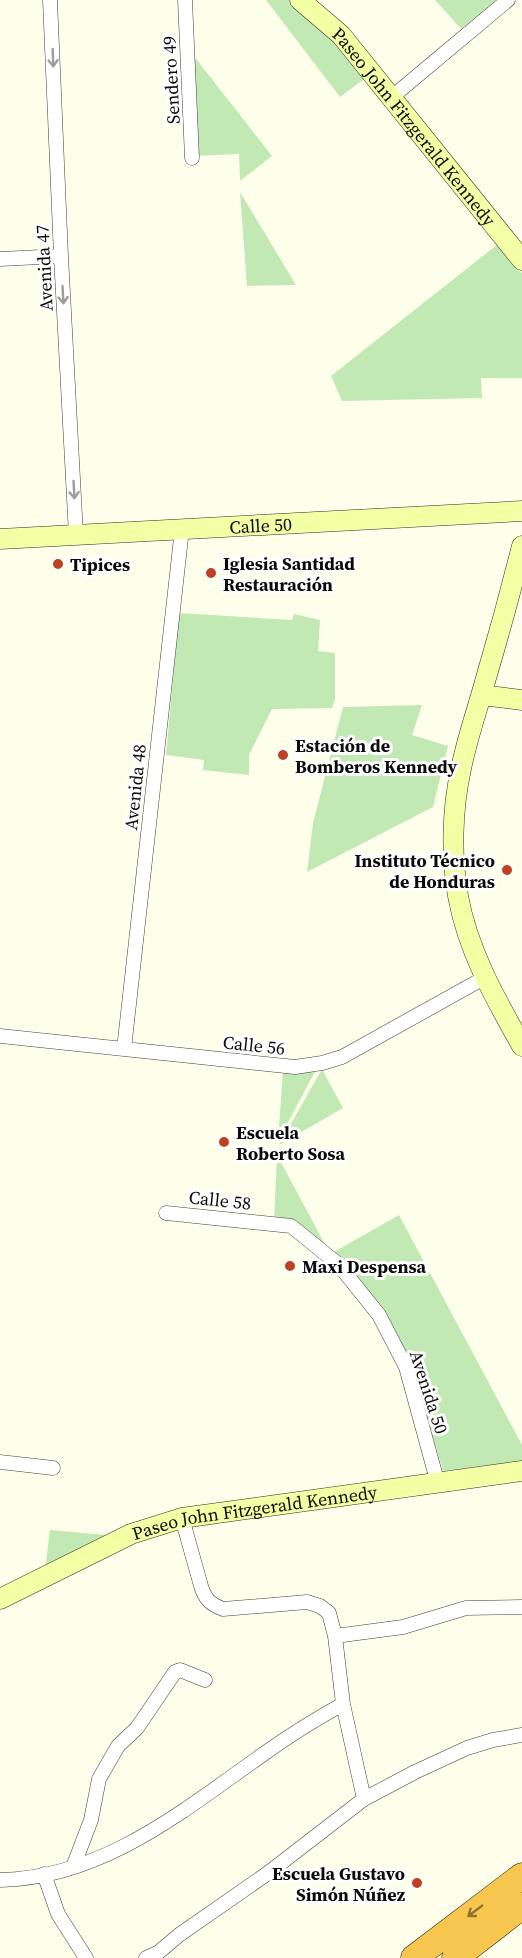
<svg xmlns="http://www.w3.org/2000/svg" width="522" height="1958" font-family="'Source Serif 4',serif">
  <style>
    .green { fill: #c2e9b3 }
    .lines { fill: none; stroke-linecap: round; stroke-linejoin: round }
    .street-casing { stroke: #3e3e3e; stroke-width: 15 }
    .secondary-casing { stroke: #2d2d2d; stroke-width: 21 }
    .highway-casing { stroke: #1c1c1c; stroke-width: 27 }
    .street { stroke: #fff; stroke-width: 14 }
    .secondary { stroke: #f2ffa5; stroke-width: 20 }
    .highway { stroke: #f7c64f; stroke-width: 26 }
    .oneway { stroke: #9d9d9d }
    .oneway2 { stroke: #8d7230 }
    .poi-dot { fill: #bd4122; stroke: #fff; stroke-width: 2 }
    .labels { text-anchor: middle; dominant-baseline: central; stroke-width: 6; stroke-linejoin: round; paint-order: stroke }
    .street-label { font-size: 18px; fill: #0b0b0b; stroke: #fff }
    .poi-label { font-size: 18px; font-weight: bold; fill: #0b0b0b; stroke: #fff; text-anchor: start }
  </style>
  <rect width="100%" height="100%" fill="#feffea"/>
  <path class="green" d="M266,0H289L302,9L368,76L340,97Z
    M435,0H496L461,29Z
    M190,51L272,156L240,181L239,154L195,156Z
    M240,192L296,285L247,286Z
    M498,244L522,274V378H481L482,398L342,401L331,376Z
    M179,613L292,620L294,614L320,620L318,651L335,653V700L332,708L272,709L249,755V775L203,770L204,760L166,755Z
    M422,705L412,735L448,746L433,807L307,872L313,823L343,707Z
    M317,1068L278,1141L283,1070Z
    M322,1069L343,1108L279,1145Z
    M277,1155L327,1248L274,1221Z
    M399,1215L522,1445V1461L443,1471L413,1369L386,1312L334,1252Z
    M50,1530L118,1536L45,1570Z"/>
  <g class="lines">
    <defs>
      <path id="street" d="M50,0L61,256L76,535
        M185,0L192,158
        M392,97L508,0
        M0,259L61,256
        M0,1036L295,1067L322,1063L342,1057L484,978
        M124,1049L182,529
        M166,1213L291,1226L338,1264L379,1315L406,1367L438,1484
        M0,1462L53,1468
        M182,1518L201,1586C205,1599 210,1604 223,1609L307,1602L320,1606L329,1613L335,1636L343,1704L364,1799
        M335,1636L403,1627L466,1608L522,1607
        M73,1867L91,1820L99,1779L118,1746L137,1728L175,1672L180,1670L205,1680
        M44,1874L58,1914L86,1958
        M0,1880C104,1878 185,1809 265,1753C290,1735 316,1719 343,1704
        M146,1958L159,1952L179,1935L268,1873L364,1799L415,1772L467,1748L493,1740L522,1735"/>
      <g id="secondary">
        <path id="s1" d="M300,0L341,35L522,260"/>
        <path id="s2" d="M0,539L522,511"/>
        <path d="M522,546C511,590 499,634 486,678C478,708 467,738 461,769C452,809 451,856 458,896C468,951 495,998 522,1046"/>
        <path d="M482,695L522,700"/>
        <path id="s3" d="M0,1599L131,1534L182,1518L522,1471"/>
      </g>
      <path id="highway" d="M414,1958L522,1876
        M455,1958L522,1906"/>
    </defs>
    <use href="#street" class="street-casing"/>
    <use href="#secondary" class="secondary-casing"/>
    <use href="#highway" class="highway-casing"/>
    <use href="#street" class="street"/>
    <use href="#secondary" class="secondary"/>
    <use href="#highway" class="highway"/>
  </g>
  <defs><path id="oneway-shaft" d="M-6 0H5M1.5-3L5.5 0L1.5 3" fill="none" stroke-width="1.6" stroke-linecap="round" stroke-linejoin="round" transform="scale(1.5)"/></defs>
  <g class="oneway">
    <use href="#oneway-shaft" transform="translate(53 58) rotate(88)"/>
    <use href="#oneway-shaft" transform="translate(63 295) rotate(87)"/>
    <use href="#oneway-shaft" transform="translate(74 490) rotate(87)"/>
  </g>
  <use class="oneway2" href="#oneway-shaft" transform="translate(475 1911) rotate(143)"/>
  <g class="poi-dot">
    <circle cx="58" cy="564" r="6"/>
    <circle cx="211" cy="573" r="6"/>
    <circle cx="283" cy="755" r="6"/>
    <circle cx="507" cy="870" r="6"/>
    <circle cx="224" cy="1142" r="6"/>
    <circle cx="290" cy="1266" r="6"/>
    <circle cx="417" cy="1883" r="6"/>
  </g>
  <g class="labels">
    <g class="street-label">
      <text transform="translate(171 80) rotate(-93)">Sendero 49</text>
      <text stroke="none"><textPath href="#s1" startOffset="171">Paseo John Fitzgerald Kennedy</textPath></text>
      <text transform="translate(44 268) rotate(-93)">Avenida 47</text>
      <text stroke="none"><textPath href="#s2" startOffset="261">Calle 50</textPath></text>
      <text transform="translate(135 787) rotate(-84)">Avenida 48</text>
      <text transform="translate(254 1045) rotate(6)">Calle 56</text>
      <text transform="translate(220 1200) rotate(6)">Calle 58</text>
      <text transform="translate(429 1392) rotate(72)">Avenida 50</text>
      <text stroke="none"><textPath href="#s3" startOffset="272">Paseo John Fitzgerald Kennedy</textPath></text>
    </g>
    <g class="poi-label">
      <text x="223" y="563">Iglesia Santidad<tspan x="223" dy="21">Restauración</tspan></text>
      <text x="70" y="564">Tipices</text>
      <text x="295" y="745">Estación de<tspan x="295" dy="21">Bomberos Kennedy</tspan></text>
      <text x="495" y="860" text-anchor="end">Instituto Técnico<tspan x="495" dy="21">de Honduras</tspan></text>
      <text x="236" y="1132">Escuela<tspan x="236" dy="21">Roberto Sosa</tspan></text>
      <text x="302" y="1266">Maxi Despensa</text>
      <text x="405" y="1873" text-anchor="end">Escuela Gustavo<tspan x="405" dy="21">Simón Núñez</tspan></text>
    </g>
  </g>
</svg>
